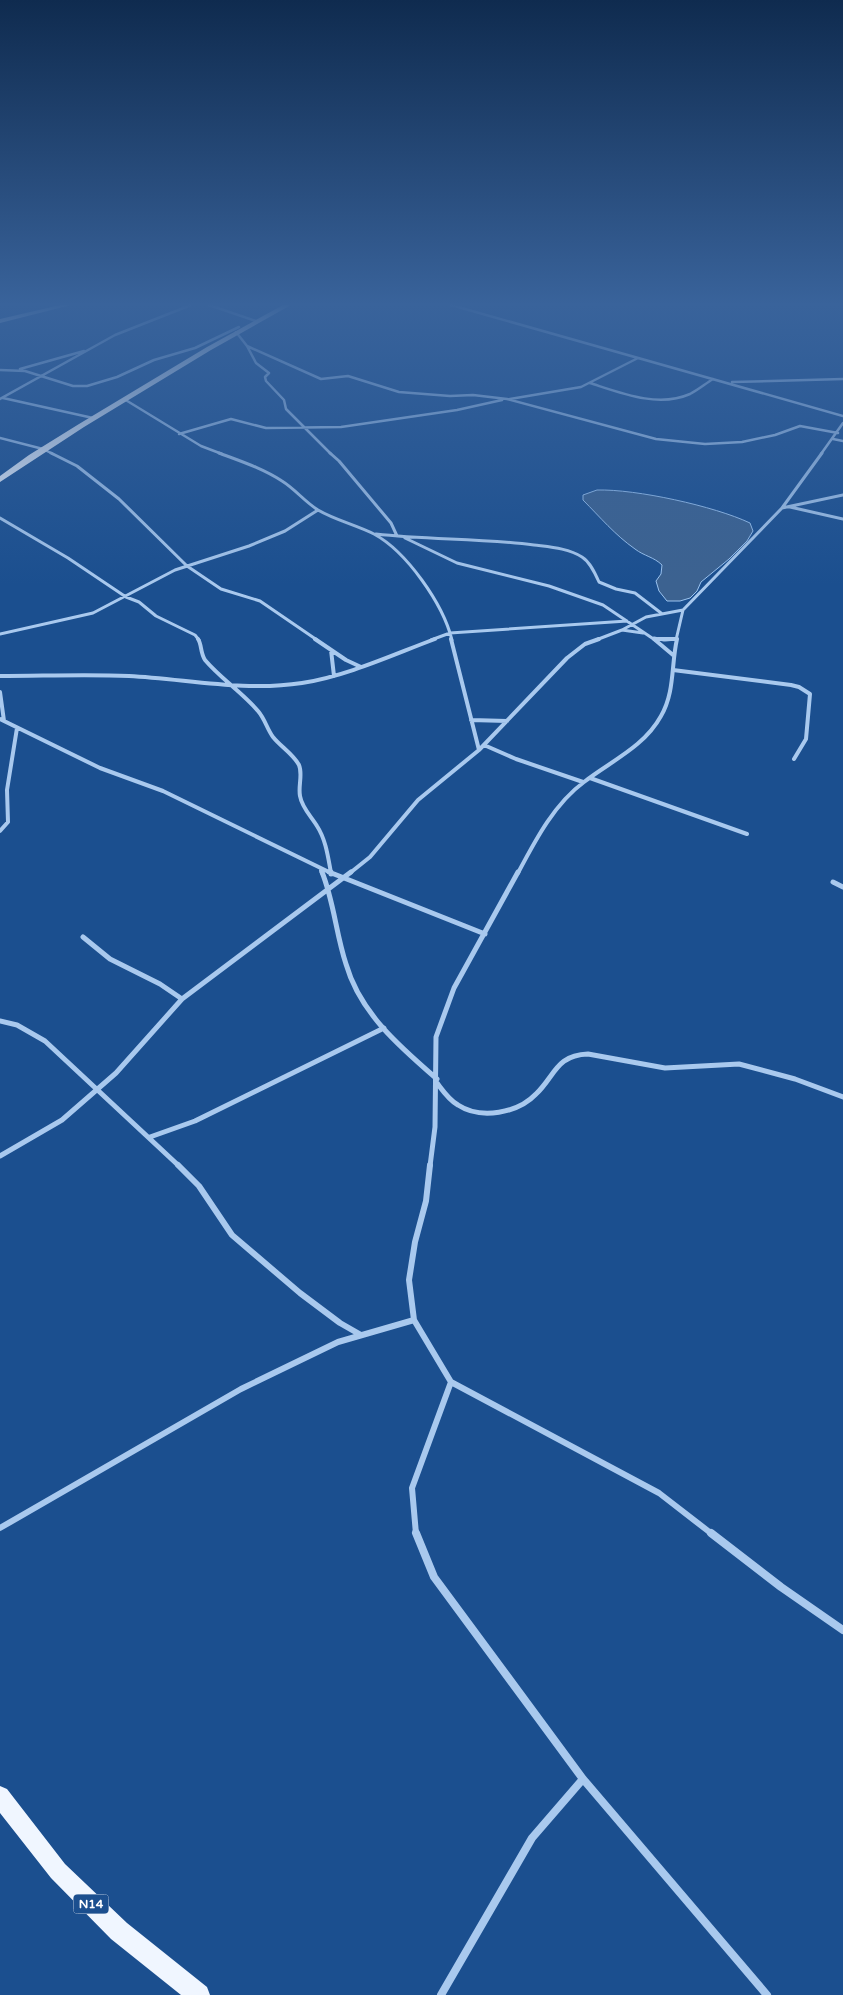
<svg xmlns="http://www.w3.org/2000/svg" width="843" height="1995" font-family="'Varela Round',sans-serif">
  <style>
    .water { fill: #3c6290; stroke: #9cc4f0 }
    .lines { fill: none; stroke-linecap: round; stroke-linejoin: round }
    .street-far5 { stroke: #a9c9ee; stroke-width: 2.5 }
    .street-far4 { stroke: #a9c9ee; stroke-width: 3 }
    .street-far3 { stroke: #a9c9ee; stroke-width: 4 }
    .street-far2 { stroke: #a9c9ee; stroke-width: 5 }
    .street-far1 { stroke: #a9c9ee; stroke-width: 6 }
    .street { stroke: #a9c9ee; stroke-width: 8 }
    .primary { fill: #f0f6ff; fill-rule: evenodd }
    .labels { text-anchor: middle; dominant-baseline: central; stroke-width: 4; stroke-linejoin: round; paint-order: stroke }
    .shield { fill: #1b4f8f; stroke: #bbcadd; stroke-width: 1 }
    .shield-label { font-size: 12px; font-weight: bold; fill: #fff }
  </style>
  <rect width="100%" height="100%" fill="#1b4f8f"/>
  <path class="water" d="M597,490C636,489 714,506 750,523L753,531L747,541L729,559L701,582L697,591L690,598L680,601H667L659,591L656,581L661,574L662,565C654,557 644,556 635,549C615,535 600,517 583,500V495Z"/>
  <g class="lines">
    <path class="street-far5" d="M209,305L256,321
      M451,305L843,416
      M236,332L247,346L256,363L269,373L265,377L266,381L284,400L286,409L331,454
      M247,346L321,379L348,376L399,392L450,396L473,395L507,399L656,439L705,444L742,442L775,435L800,426L838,433
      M20,369L84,351
      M0,370L25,371L73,386H87L117,377L154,360L195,348L239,327
      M732,382L843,379
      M590,383C621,393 658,408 690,394C698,390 705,384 713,379
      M3,398L93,418
      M0,399L115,335L191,305
      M124,399L201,446L222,454
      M510,399L581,387L638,358
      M179,434L231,419L266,428L341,427L457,410L502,400
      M0,438L43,449L53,454
      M833,439L843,441
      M821,454L843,423"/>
    <path class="street-far4" d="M51,453L77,466L119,499L187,566L221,589L260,601L317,640
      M219,453C240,461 262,468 282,481C295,489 305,502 318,510C335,520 356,525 374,534C407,552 443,604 452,640
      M330,453L339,461L391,523L397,536
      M790,507L843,519
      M782,508L822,453
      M0,518L68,558L126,597L139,602L156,616L195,635L199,640
      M376,534C428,540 481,538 534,545C549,547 568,548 582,557C590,562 595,573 599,582L616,589L635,593L661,613
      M405,538L457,563L549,586L603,605L655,640
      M622,630L643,633
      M0,634L93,613L175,570L249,546L285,531L318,510
      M654,638L664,640
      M431,640L450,633L627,621
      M596,640L622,630L646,617L683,610
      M665,640L677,639
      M676,640L683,610L782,508L843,495"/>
    <path class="street-far3" d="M198,639C202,645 200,652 205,660C221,679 242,692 258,711C265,719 267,729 273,737C281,747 293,754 299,765C303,774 298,786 300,796C302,808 311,816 317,826C326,840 328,857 331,873
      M315,639L346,660L361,667
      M451,639L479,750
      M654,639L673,655
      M658,639H677
      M331,650L334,676
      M673,670L791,685L799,687L810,694L806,739L794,759
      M0,676C43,676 86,674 129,676C187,679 244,692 302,683C347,676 392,655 435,639
      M0,692L4,721
      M0,719L100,768L163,791L331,873
      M471,720L507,721
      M484,745L516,759L583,782
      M590,778L747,834
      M0,831L8,822L7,790L17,728
      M321,870L322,873
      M350,873L370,857L418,800L479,750L567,658L585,644L599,639
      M518,873C535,841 554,804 584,782C611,761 644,747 661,716C675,692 671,665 677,639"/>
    <path class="street-far2" d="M322,872C334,902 336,934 346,964C360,1013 400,1047 437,1079
      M329,872L485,934
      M331,872V874
      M833,882L843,887
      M83,937L110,959L160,984L182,999
      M0,1021L17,1025L45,1041L179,1166
      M437,1083C443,1091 449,1100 458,1105C481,1120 518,1113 536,1094C555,1076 556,1055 588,1054L665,1068L739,1064L795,1079L843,1097
      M150,1137L195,1121L384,1028
      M0,1156L62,1120L116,1073L182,999L351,872
      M430,1166L435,1127L436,1037L454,988L518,872"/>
    <path class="street-far1" d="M178,1165L199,1186L232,1235L300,1293L340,1323L361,1335
      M430,1165L426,1201L415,1242L409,1280L414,1320L451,1382L659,1493L712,1534
      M0,1528L241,1389L338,1342L414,1320
      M416,1534L412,1488L451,1382"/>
    <path class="street" d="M416,1533L434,1577L583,1779L767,1995
      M711,1533L781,1587L843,1630
      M441,1995L532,1838L583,1779"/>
    <path class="primary" d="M60,305H71L0,323V319Z
      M283,305H291L211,350L84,427L0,482V476L29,455L79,424L207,347Z
      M0,1786L7,1789L65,1864L127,1923L207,1987L210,1995H181L111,1939L51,1878L0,1813Z"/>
  </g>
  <linearGradient id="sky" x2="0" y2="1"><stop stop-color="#0f2b4f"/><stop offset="0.52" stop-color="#39639b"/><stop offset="1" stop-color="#39639b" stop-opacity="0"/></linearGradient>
  <rect width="843" height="585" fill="url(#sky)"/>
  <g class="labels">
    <rect class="shield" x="73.5" y="1894.5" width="35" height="19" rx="4"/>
    <g class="shield-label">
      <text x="91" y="1904">N14</text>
    </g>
  </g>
</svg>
